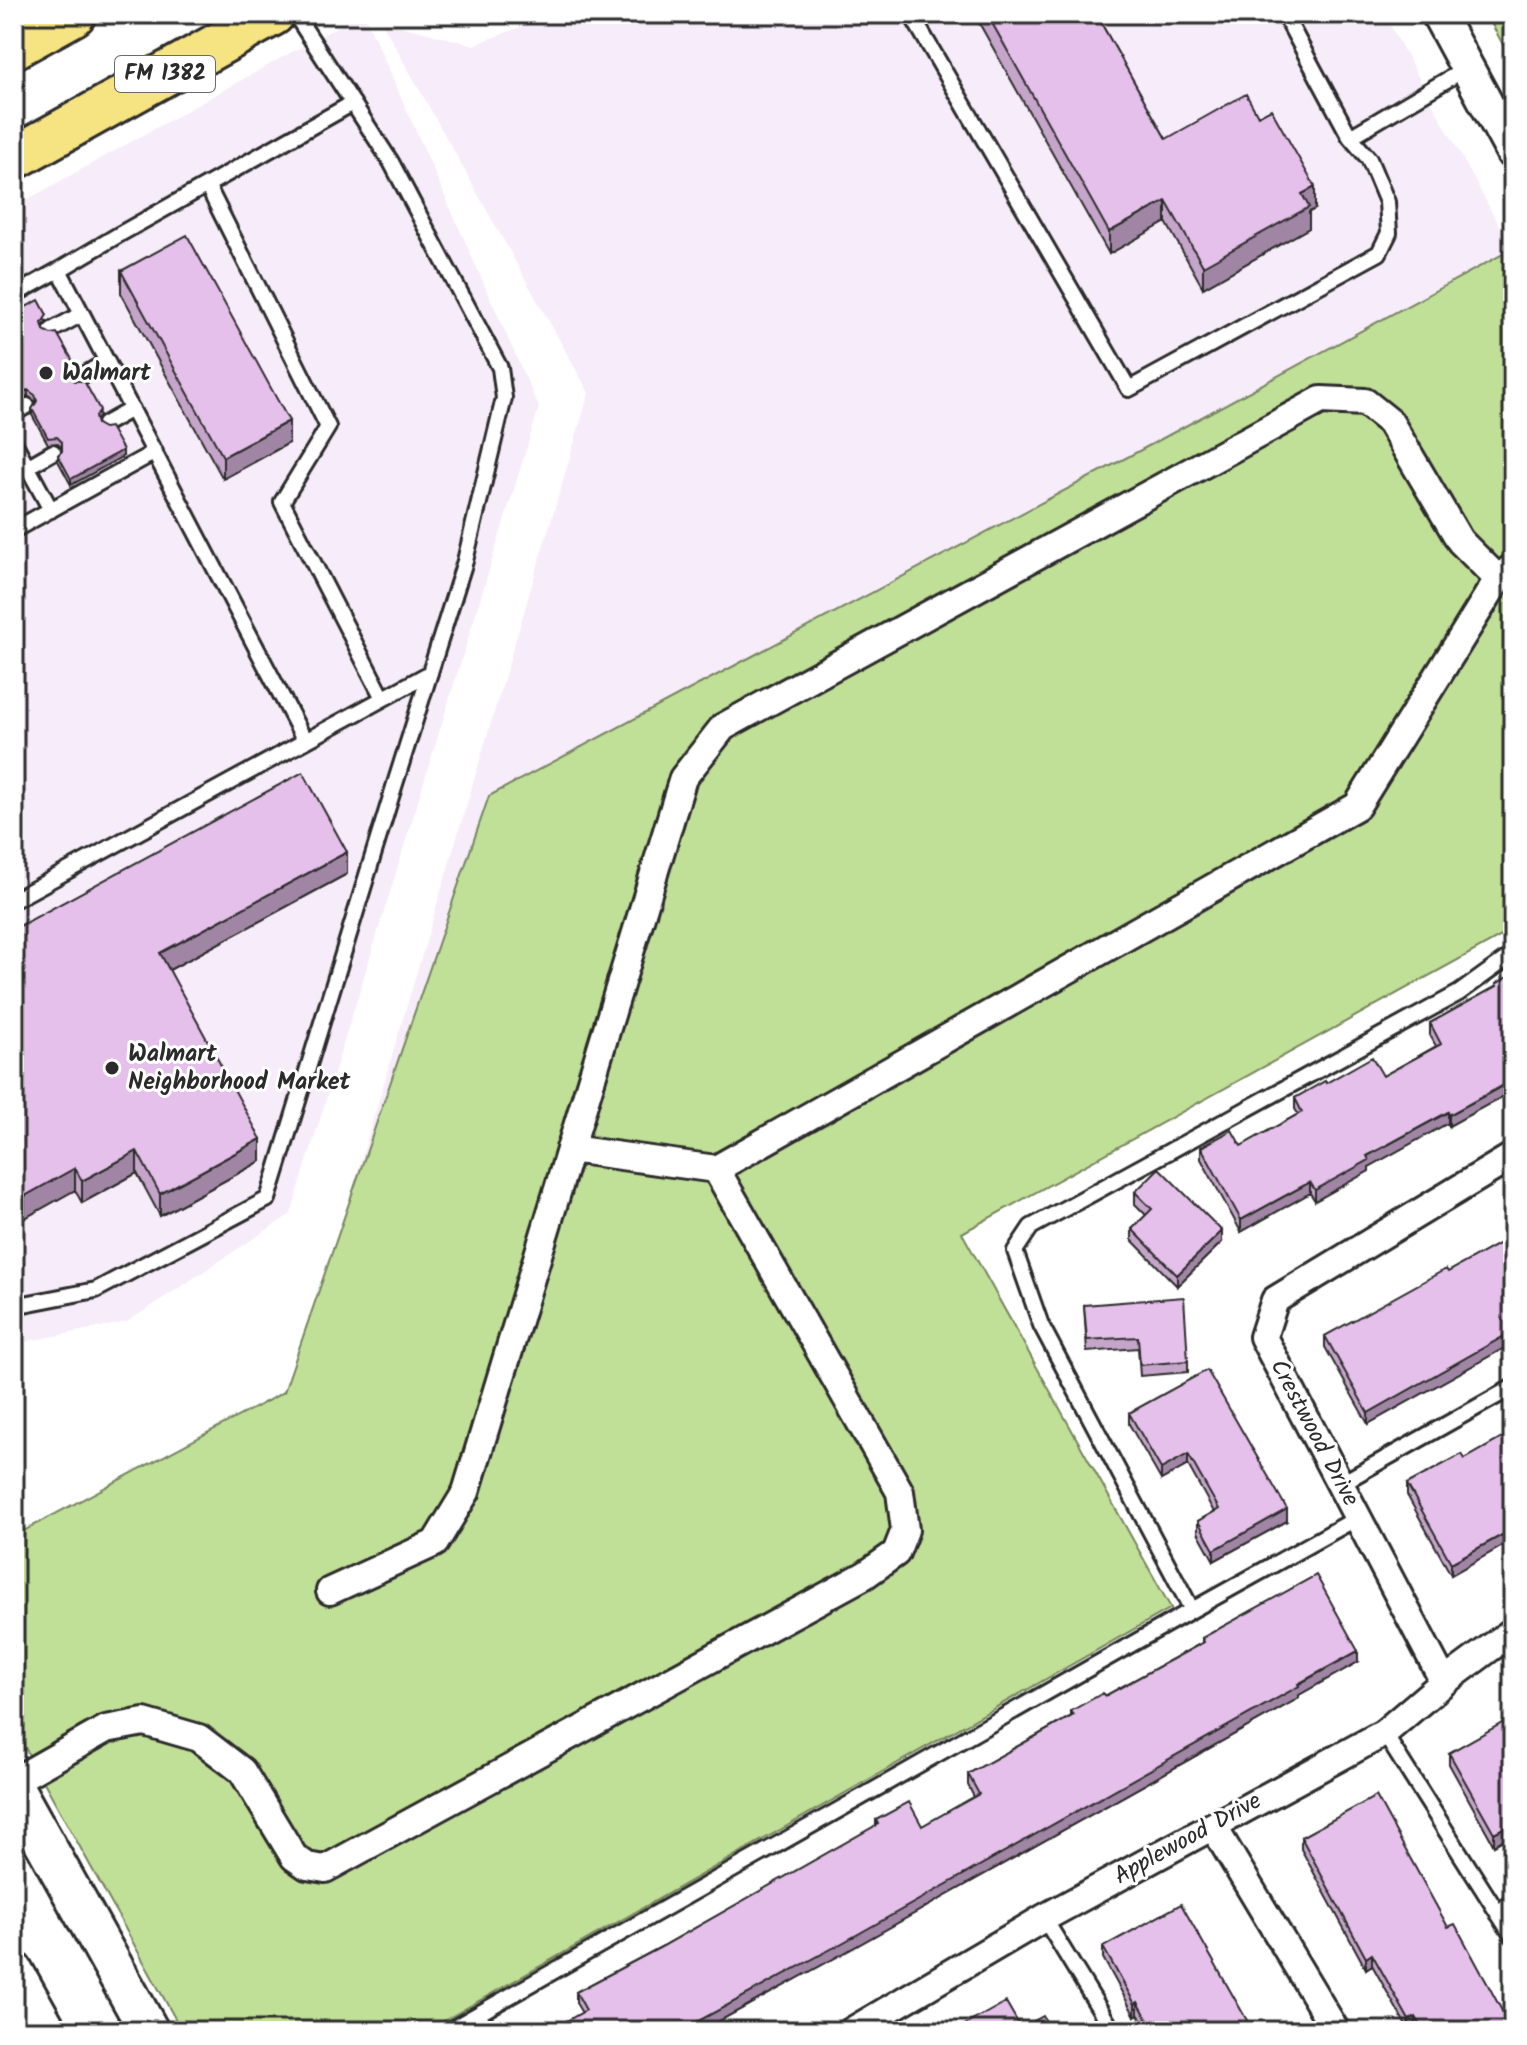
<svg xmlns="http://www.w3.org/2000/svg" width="1527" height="2045" font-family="Kalam,sans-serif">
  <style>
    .built { fill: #f7ecf9 }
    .green { fill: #c0df97; stroke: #768561; stroke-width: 2 }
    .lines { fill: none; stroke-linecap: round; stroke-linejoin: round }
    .service-casing { stroke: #2b2b2b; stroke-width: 20 }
    .minor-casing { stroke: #2b2b2b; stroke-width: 32 }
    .tertiary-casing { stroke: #2b2b2b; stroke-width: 38 }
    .secondary-casing { stroke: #2b2b2b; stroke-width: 44 }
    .primary-casing { stroke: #2b2b2b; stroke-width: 48 }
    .service { stroke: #fff; stroke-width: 14 }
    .minor { stroke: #fff; stroke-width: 26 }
    .tertiary { stroke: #fff; stroke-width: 32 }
    .secondary { stroke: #fff; stroke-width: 38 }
    .primary { stroke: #f6e381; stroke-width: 42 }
    .wall { fill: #c5a5c9; stroke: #2b2b2b; stroke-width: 2 }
    .shaded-wall { fill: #a086a4; stroke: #2b2b2b; stroke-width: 2 }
    .building { fill: #e5c0ea; stroke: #2b2b2b; stroke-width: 2 }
    .poi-dot { fill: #2b2b2b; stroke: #fff; stroke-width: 3 }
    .labels { text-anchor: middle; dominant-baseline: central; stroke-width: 6; stroke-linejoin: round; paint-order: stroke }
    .shield { fill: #fff; stroke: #6b6b6b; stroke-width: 2 }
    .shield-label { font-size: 22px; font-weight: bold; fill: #2b2b2b }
    .poi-label { font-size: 24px; font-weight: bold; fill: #2b2b2b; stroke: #fff; text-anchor: start }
    .street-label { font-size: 24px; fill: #2b2b2b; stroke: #fff }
  </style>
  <rect width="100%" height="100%" fill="#fff"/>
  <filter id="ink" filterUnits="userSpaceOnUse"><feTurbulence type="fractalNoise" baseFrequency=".0125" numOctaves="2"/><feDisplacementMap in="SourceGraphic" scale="16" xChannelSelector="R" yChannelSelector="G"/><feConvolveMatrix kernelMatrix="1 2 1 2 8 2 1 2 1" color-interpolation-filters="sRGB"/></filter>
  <g filter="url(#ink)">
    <path class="built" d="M360,14H364L539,408L291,1214L127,1322L14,1344V207Z
      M540,14H1384L1512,249L1154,443L489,796L345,1214L589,393L381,21L474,45L538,20Z"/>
    <path class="green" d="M1486,14H1513V63L1489,19Z
      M1512,249L1513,251V920L1505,934L962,1233L1171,1608L426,2031H182L14,1728V1536L284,1392L489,796L1154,443Z"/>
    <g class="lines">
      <defs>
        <path id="service" d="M911,14L1129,389L1379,253L1389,233L1387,202L1369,159L1350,137L1467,68
          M1284,14L1350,137
          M207,185L328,427L282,502L383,698
          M14,295L59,270
          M52,330L82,314
          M79,378L107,361
          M14,413L27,406
          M105,424L132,409
          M14,442L51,510
          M27,467L53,452
          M14,530L155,452
          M305,741L59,270L120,234L353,103
          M14,900L430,673
          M14,1306L96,1290L268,1199L394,787L465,561L504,398L500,368L391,162L295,14
          M1340,1484L1513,1387
          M1192,1610L1041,1325L1015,1251L1031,1227L1459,993L1513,954
          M1384,1733L1513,1937
          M1498,1914L1513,1900
          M1044,1918L1113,2031
          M448,2031L1192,1610L1359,1517"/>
        <path id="minor" d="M570,1149L716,1169
          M330,1591L435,1543L466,1492L683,778L723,727L1321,400L1365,402L1390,422L1460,541L1498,579
          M1444,1682L1263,1337L1275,1300L1513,1156
          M14,1781L106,1729L144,1722L199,1738L242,1771L294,1857L307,1866L325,1869L865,1575L896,1553L905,1530L900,1492L716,1169L1357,806L1498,579L1513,567
          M1213,1826L1336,2031
          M852,2031L1044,1918L1384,1733L1444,1682L1513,1631"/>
        <path id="tertiary" d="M1438,14L1513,153"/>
        <path id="secondary" d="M14,1788L149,2031
          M14,1972L47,2031"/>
        <path id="primary" d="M14,47L74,14
          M14,158L273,14"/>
      </defs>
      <use href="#service" class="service-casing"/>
      <use href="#minor" class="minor-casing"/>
      <use href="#tertiary" class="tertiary-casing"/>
      <use href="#secondary" class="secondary-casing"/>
      <use href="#primary" class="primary-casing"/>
      <use href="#service" class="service"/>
      <use href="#minor" class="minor"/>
      <use href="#tertiary" class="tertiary"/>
      <use href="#secondary" class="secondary"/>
      <use href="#primary" class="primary"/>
    </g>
    <path class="wall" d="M974,14H1096L1166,139L1315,209L1309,212V228L1203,288L1166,222L1109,254Z
      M121,271L289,443L223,479L121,293Z
      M14,313L47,321L43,327L44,330L74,369L70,374V377L100,415L96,421L97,424L123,456L71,485L58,461V455L62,451V448L57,443L48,444L32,415V409L36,403L35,401L28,396L22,397L14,384Z
      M347,874L169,970L261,1161L160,1216L137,1173L82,1203L75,1190L14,1224V929Z
      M1513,974L1449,1126L1448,1123L1369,1167V1171L1315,1201L1310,1193L1241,1232L1201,1159V1147L1241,1146L1298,1114L1295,1109V1098L1326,1083L1383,1076L1436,1046L1430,1035V1023L1496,987V984Z
      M1135,1192L1222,1242L1177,1286L1132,1240V1229L1146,1215L1135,1204Z
      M1513,1236V1343L1368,1424L1325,1347V1336L1448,1272Z
      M1084,1305L1188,1361V1372L1140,1376L1138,1348L1087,1352Z
      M1129,1413L1287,1521L1214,1561L1198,1532V1521L1214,1512L1188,1465L1161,1480L1129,1424Z
      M1513,1432V1540L1451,1575L1407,1495V1484L1465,1459Z
      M1202,1638L1358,1662L1299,1695V1698L844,1953L701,2031H549L582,2013L576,2003V1992L663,1946L876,1826V1820L922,1826L974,1797L968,1785V1774L1071,1716V1711L1105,1696L1202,1643Z
      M1513,1699V1834L1494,1845L1449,1764V1753L1511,1719L1508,1713V1702Z
      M1301,1837L1448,1927L1513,2031H1417L1416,2028L1409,2031L1372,1965L1366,1969L1301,1849Z
      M1103,1947L1253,2031H1148L1138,2014L1135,2016L1103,1958Z"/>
    <path class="shaded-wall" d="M1315,187V209L1309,212V228L1203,288V266L1302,194Z
      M1166,201V222L1109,254V232Z
      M28,390V396L22,397V392Z
      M289,421V443L223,479V457Z
      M123,450V456L71,485V479Z
      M347,852V874L160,975V953Z
      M1513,1080V1091L1449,1126V1115Z
      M1448,1112V1123L1369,1167V1171L1315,1201V1190L1367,1156Z
      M261,1139V1161L160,1216V1194Z
      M137,1151V1173L82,1203V1181Z
      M75,1168V1190L14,1224V1202Z
      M1310,1182V1193L1241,1232V1220Z
      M1222,1231V1242L1177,1286V1275Z
      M1513,1331V1343L1368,1424V1413Z
      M1188,1454V1465L1161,1480V1469Z
      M1287,1509V1521L1214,1561V1550Z
      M1513,1529V1540L1451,1575V1563Z
      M1358,1651V1662L1299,1695V1698L844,1953L701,2031H680Z
      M1513,1823V1834L1494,1845V1833Z
      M1372,1954V1965L1366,1969V1958Z
      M1138,2002V2014L1135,2016V2004Z
      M1416,2017V2028L1409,2031V2020Z"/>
    <path class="building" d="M987,14H1096L1166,139L1246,94L1258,116L1271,109L1315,187L1302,194L1309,207L1203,266L1166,201L1109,232Z
      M187,235L289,421L223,457L121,271Z
      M39,300L47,315L42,323L44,330L51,334L57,333L74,363L70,368V377L75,381H84L100,410L95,417L97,424L104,428L110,427L123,450L71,479L58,455L62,451V442L57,437L48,438L32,409L37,401L35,395L28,390L22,392L14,378V313Z
      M303,772L347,852L160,953L261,1139L160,1194L137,1151L82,1181L75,1168L14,1202V929Z
      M1513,974V1080L1449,1115L1448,1112L1367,1156L1369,1160L1315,1190L1310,1182L1241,1220L1201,1147L1232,1130L1241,1146L1302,1112L1295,1098L1325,1081L1326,1083L1372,1057L1383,1076L1441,1044L1430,1023L1497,986L1496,984Z
      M1159,1168L1222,1231L1177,1275L1132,1229L1152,1209L1135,1192Z
      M1513,1236V1331L1368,1413L1325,1336L1446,1269L1448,1272Z
      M1184,1297L1188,1361L1140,1365L1138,1337L1087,1340L1084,1305Z
      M1207,1370L1287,1509L1214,1550L1198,1521L1219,1509L1188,1454L1161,1469L1129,1413Z
      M1513,1432V1529L1451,1563L1407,1484L1462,1454L1465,1459Z
      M1316,1575L1358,1651L1298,1684L1299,1686L844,1942L680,2031H549L586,2010L576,1992L663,1946L878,1824L876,1820L909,1802L922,1826L979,1794L968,1774L1074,1715L1071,1711L1103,1693L1105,1696L1204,1642L1202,1638Z
      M1513,1699V1711L1508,1702Z
      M1513,1717V1823L1494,1833L1449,1753Z
      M1376,1796L1448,1927L1455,1924L1513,2031H1424L1416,2017L1409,2020L1372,1954L1366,1958L1301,1837Z
      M1181,1904L1253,2031H1154L1138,2002L1135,2004L1103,1947Z
      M1006,2002L1021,2028L1043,2016L1051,2031H954Z
      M515,2023L519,2031H501Z"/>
  </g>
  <g class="poi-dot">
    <circle cx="46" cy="373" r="8"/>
    <circle cx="112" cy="1068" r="8"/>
  </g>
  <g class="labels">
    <rect class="shield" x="115" y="56" width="100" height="36" rx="6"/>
    <g class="shield-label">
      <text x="165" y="74">FM 1382</text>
    </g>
    <g class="poi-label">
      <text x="62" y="373">Walmart</text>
      <text x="128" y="1054">Walmart<tspan x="128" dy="28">Neighborhood Market</tspan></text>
    </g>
    <g class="street-label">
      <text transform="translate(1314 1433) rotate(62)">Crestwood Drive</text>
      <text transform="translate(1188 1839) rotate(-29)">Applewood Drive</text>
    </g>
  </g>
  <rect width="1527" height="2045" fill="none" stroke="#fff" stroke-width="48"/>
  <rect x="24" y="24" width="1479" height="1997" fill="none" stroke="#2b2b2b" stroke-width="3" filter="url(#ink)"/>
</svg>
